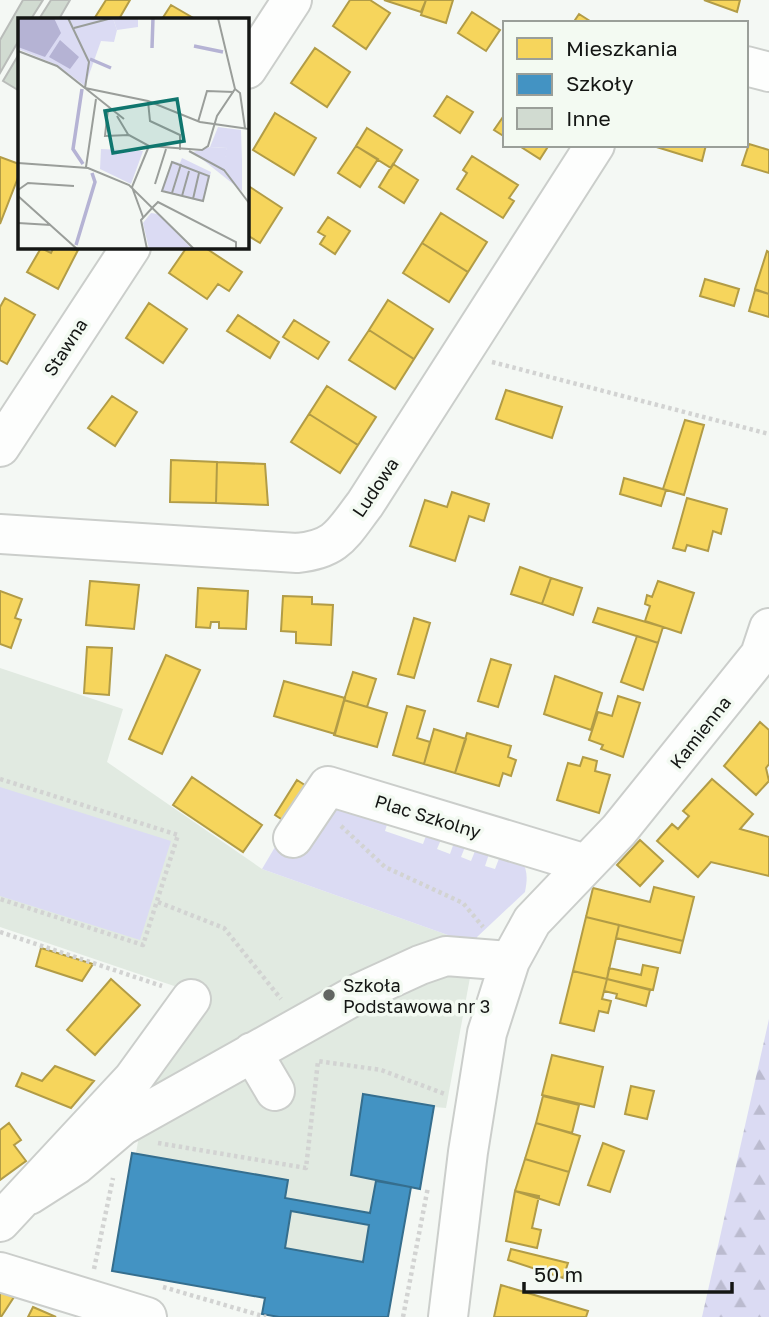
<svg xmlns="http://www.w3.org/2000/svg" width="769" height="1317" font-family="'Golos Text',sans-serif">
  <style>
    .built { fill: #e1eae1 }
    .forest { fill: url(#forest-firs) }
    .park { fill: #dbdbf3 }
    .homes { fill: #f6d55c; stroke: #b29c46; stroke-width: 2 }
    .schools { fill: #4393c3; stroke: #356e8e; stroke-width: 2; fill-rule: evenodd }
    .building { fill: #d1dbd1; stroke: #b9bcb9; stroke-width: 2 }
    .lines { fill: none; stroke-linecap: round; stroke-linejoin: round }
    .minor-casing { stroke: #cbcecb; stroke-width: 42 }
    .path { stroke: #d2d3d2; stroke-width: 4.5; stroke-dasharray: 3.5 3.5; stroke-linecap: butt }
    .minor { stroke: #fdfefd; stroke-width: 38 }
    .poi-dot { fill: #626562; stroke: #f3faf2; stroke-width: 2.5 }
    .labels { text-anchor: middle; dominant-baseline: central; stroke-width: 7; stroke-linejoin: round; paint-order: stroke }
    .street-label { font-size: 18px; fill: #141614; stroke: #f3faf2 }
    .poi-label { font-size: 18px; fill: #141614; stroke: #f3faf2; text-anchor: start }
    .inset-river { fill: none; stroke: #b5b3d4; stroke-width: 3.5 }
    .inset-road { fill: none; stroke: #9a9e9a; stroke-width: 2 }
    .view { fill: #0f766e; fill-opacity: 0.15; stroke: #0f766e; stroke-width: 3.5 }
    .inset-edge { fill: none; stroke: #141614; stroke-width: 3.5 }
  </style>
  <defs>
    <pattern id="forest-firs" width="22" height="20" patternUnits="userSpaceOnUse" patternTransform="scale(1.75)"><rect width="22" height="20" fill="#dbdbf3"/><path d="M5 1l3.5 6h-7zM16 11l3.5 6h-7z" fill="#bbbbcf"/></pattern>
  </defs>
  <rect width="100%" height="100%" fill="#f4f8f4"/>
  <path class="built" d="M0,668L123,709L107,762L262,869L476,945L446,1108L434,1107L420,1189L411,1188L388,1317H279L262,1314L265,1298L112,1271L132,1153H136L149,1080L180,988L0,927Z"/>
  <path class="forest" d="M769,1019V1317H702Z"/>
  <path class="park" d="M0,787L171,841L140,940L0,896Z
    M349,809L391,812L385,831L423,844L430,825L445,830L437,849L450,854L457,834L469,837L461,857L471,861L479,841L492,845L485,866L495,869L503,848C524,858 530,868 525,892L477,937L476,945L262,869L278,842L323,810Z"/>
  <path class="homes" d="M106,0H130L119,19H94Z
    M350,0H370L390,13L366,49L333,26Z
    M384,0H426L421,12Z
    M426,0H453L446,23L421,15Z
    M704,0H740L737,12Z
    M171,5L195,19H162Z
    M472,12L500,30L486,51L458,33Z
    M579,14L593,23H573Z
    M315,48L350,72L327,107L291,83Z
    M447,96L473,112L460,133L434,116Z
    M275,113L316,138L294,175L253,150Z
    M505,114V137L494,130Z
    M367,128L402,150L391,168L356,146Z
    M749,144L769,150V173L742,165Z
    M518,145H549L540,159Z
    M650,145H706L702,161Z
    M356,146L378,159L360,187L338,173Z
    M472,156L518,185L509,198L514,201L503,218L457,189L467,173L463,170Z
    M0,157L19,164V175L0,224Z
    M393,164L418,180L404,203L379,187Z
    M247,185L282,208L260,243L247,235Z
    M441,213L487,242L468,272L422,243Z
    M328,217L350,231L335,254L320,244L325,236L318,232Z
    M422,243L468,272L449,302L403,273Z
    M54,247L78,250L58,289L27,272L41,248L51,253Z
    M187,247H204L242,272L229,291L218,284L207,299L169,273Z
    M767,251L769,252V294L755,289Z
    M705,279L739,289L734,306L700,296Z
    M755,290L769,294V317L749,311Z
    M5,298L35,315L7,364L0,360V307Z
    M388,300L433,329L414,359L369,330Z
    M149,303L187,329L163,363L126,338Z
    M238,315L279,342L270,358L227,331Z
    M294,320L329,342L318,359L283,337Z
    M369,330L414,359L395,389L349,360Z
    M327,386L376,417L358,445L309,414Z
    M506,390L562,407L552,438L496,419Z
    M112,396L137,412L115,446L88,428Z
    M309,414L358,445L340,473L291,442Z
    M685,420L704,425L684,495L663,489Z
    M171,460L217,462L216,503L170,502Z
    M217,462L265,464L268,505L216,503Z
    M624,478L666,490L661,506L620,494Z
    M452,492L489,504L484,521L469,516L455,561L410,546L425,500L447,507Z
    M687,498L727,509L721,534L713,531L708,551L687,545L685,551L673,548Z
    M520,567L551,578L542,604L511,594Z
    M551,578L582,588L573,615L542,604Z
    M90,581L139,585L134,629L86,625Z
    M658,581L694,593L681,633L645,621L650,606L645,604L647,595L652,597Z
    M198,588L248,591L246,629L219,628V622H211L210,628L196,627Z
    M0,591L22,599L15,618L21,620L11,648L0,644Z
    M283,596L312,597V604L333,605L331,645L296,643V632L281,631Z
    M598,608L663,627L658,643L593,622Z
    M414,618L430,623L414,678L398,674Z
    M637,636L658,643L643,690L621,682Z
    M87,647L112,648L109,695L84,693Z
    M166,655L200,670L162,754L129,739Z
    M491,659L511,665L498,707L478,701Z
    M353,672L376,679L367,707L344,700Z
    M555,676L602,693L591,730L544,714Z
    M284,681L345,698L335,734L274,716Z
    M618,696L640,703L623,757L601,749L603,745L589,740L598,712L612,716Z
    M344,700L387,713L377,747L334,735Z
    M407,706L425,711L417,738L430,742L424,764L393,755Z
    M760,722L769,730V764L766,768L769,781L756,795L724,766Z
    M434,729L466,739L455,773L424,764Z
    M467,733L511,746L508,757L516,760L511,776L503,773L499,786L455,773Z
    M583,757L597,761L595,771L610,775L599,813L557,800L568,763L580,766Z
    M192,777L262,825L243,852L173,805Z
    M712,779L753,814L740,829L769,837V876L711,862L698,877L657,841L672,824L678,829L689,816L683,811Z
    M297,780L311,789L289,824L275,815Z
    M640,840L663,861L640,886L617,865Z
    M654,887L694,897L683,941L586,917L593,888L650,902Z
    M586,917L619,925L607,979L573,971Z
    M619,925L683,941L680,953L616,938Z
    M41,948L93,964L82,981L36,966Z
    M643,965L658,968L653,990L607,979L609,968L641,975Z
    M573,971L607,979L602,999L611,1001L608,1013L599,1011L594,1031L560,1023Z
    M111,979L140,1005L95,1055L67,1030Z
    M607,979L650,990L646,1006L616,998L617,994L604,991Z
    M552,1055L603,1067L594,1107L542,1095Z
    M55,1066L94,1081L71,1108L16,1086L22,1073L42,1081Z
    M631,1086L654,1091L647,1119L625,1114Z
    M543,1096L579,1105L572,1133L536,1123Z
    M9,1123L21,1140L14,1145L26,1161L0,1180V1130Z
    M536,1123L580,1136L569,1172L525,1159Z
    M603,1143L624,1151L610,1192L588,1185Z
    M525,1159L569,1172L559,1205L515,1191Z
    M515,1191L539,1196L532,1228L541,1230L537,1248L506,1241Z
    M511,1249L568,1263L563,1278L508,1260Z
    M501,1285L588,1311L586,1317H494Z
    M0,1292L14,1297L1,1317H0Z
    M33,1307L56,1317H28Z"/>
  <path class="schools" d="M363,1094L434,1106L420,1189L351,1175Z
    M132,1153L288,1180L285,1198L370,1213L376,1181L411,1187L388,1317H279L262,1314L265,1298L112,1271ZM291,1211L369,1225L363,1262L285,1248Z"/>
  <path class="building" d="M23,0H43L31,19H19V40L0,73V40Z
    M51,0H70L59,19H39Z
    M19,54V87L18,90L3,81Z"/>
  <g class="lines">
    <defs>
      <path id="minor" d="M746,66L769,72
        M247,69L292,0
        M0,447L131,247
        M0,534L297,553C337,549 342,534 365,504L595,145
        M293,838L328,786L586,864
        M252,1052L275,1091
        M29,1195L76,1165L122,1126L361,992L420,965L446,956L510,961
        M0,1222L133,1079L191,999
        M0,1272L147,1317
        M448,1317L468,1152L487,1033L510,961L532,921L619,830L760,655L769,628"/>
    </defs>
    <use href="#minor" class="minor-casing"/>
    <path class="path" d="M492,362L769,434
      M0,779L178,835L143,945L0,899
      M341,826L385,867L463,903L483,927
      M158,902L224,928L281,999
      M0,932L162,986
      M158,1143L306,1168L318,1061L381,1070L445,1094
      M94,1269L113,1178
      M163,1287L266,1317
      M403,1317L428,1187"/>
    <use href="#minor" class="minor"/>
  </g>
  <circle class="poi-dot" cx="329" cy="995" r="7"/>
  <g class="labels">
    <g class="street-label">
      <text transform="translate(65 347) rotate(-57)">Stawna</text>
      <text transform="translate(375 487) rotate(-56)">Ludowa</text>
      <text transform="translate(700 732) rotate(-52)">Kamienna</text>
      <text transform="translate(428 816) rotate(17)">Plac Szkolny</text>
    </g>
    <g class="poi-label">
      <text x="343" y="985">Szkoła<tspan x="343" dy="21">Podstawowa nr 3</tspan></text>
    </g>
  </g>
  <g transform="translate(18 18)">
    <rect width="231" height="231" fill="#f4f8f4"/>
    <path d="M95,0H120V9L99,12ZM200,109L223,112L224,142L213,143L206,137L209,130L192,129Z" fill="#dbdbf3"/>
    <path d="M192,129L209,130L207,138L224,142V173L175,134ZM83,131L125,133L113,166L82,151ZM133,195L140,196L174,231H131L125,205Z" fill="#dbdbf3"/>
    <path d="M0,0H95L99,12L96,24L83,23L67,68L39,47L0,31Z" fill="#dbdbf3"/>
    <path d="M164,140L193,154L185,184L143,173L154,143L162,145Z" fill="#dbdbf3"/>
    <path d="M0,0H36L43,15L27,39L0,29ZM42,22L61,39L52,51L31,39Z" fill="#b5b3d4"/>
    <path class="inset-river" d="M176,28L205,34M134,30L135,0M72,41L93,50M64,71L55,131L65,146M58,227L77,164L74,155"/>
    <path class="inset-road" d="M50,0L71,44L67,70M200,0L217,71L222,75L227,110M56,10L94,0M0,33L39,48L67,70L130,83L182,104L231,111M67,70L106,101M130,83L132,103L162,117V132M90,91L87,118L111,117L131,128L184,132L190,128L199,98L217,71M99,98L111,118M180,104L189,73L216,74M171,133L206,152L231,185M154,144L191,158L185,183L144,173ZM0,145L70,150L111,167L176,231M68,149L78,81M137,166L148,131M0,172L10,165L56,168M154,175L163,146M0,178L59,231M164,178L171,153M175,181L181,155M135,189L140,184L218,224V231M125,199L114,169L131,128M0,205L33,207M129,231L123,202L135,189"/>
    <path class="view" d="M159,81L166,123L95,135L87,93Z"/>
    <rect width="231" height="231" class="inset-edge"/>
  </g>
  <rect x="503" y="21" width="245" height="126" fill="#f3faf2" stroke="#9a9f99" stroke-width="2"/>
  <rect x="517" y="38" width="35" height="21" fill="#f6d55c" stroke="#9a9f99" stroke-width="2"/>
  <text x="566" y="56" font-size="21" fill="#141614">Mieszkania</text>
  <rect x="517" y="74" width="35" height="21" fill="#4393c3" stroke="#9a9f99" stroke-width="2"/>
  <text x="566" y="91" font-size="21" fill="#141614">Szkoły</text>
  <rect x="517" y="108" width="35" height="21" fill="#d1dbd1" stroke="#9a9f99" stroke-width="2"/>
  <text x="566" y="126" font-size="21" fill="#141614">Inne</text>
  <path d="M524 1282v10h208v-10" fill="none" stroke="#141614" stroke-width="3.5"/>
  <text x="534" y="1282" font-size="21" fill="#141614" stroke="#f3faf2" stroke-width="5" paint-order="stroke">50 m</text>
</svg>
